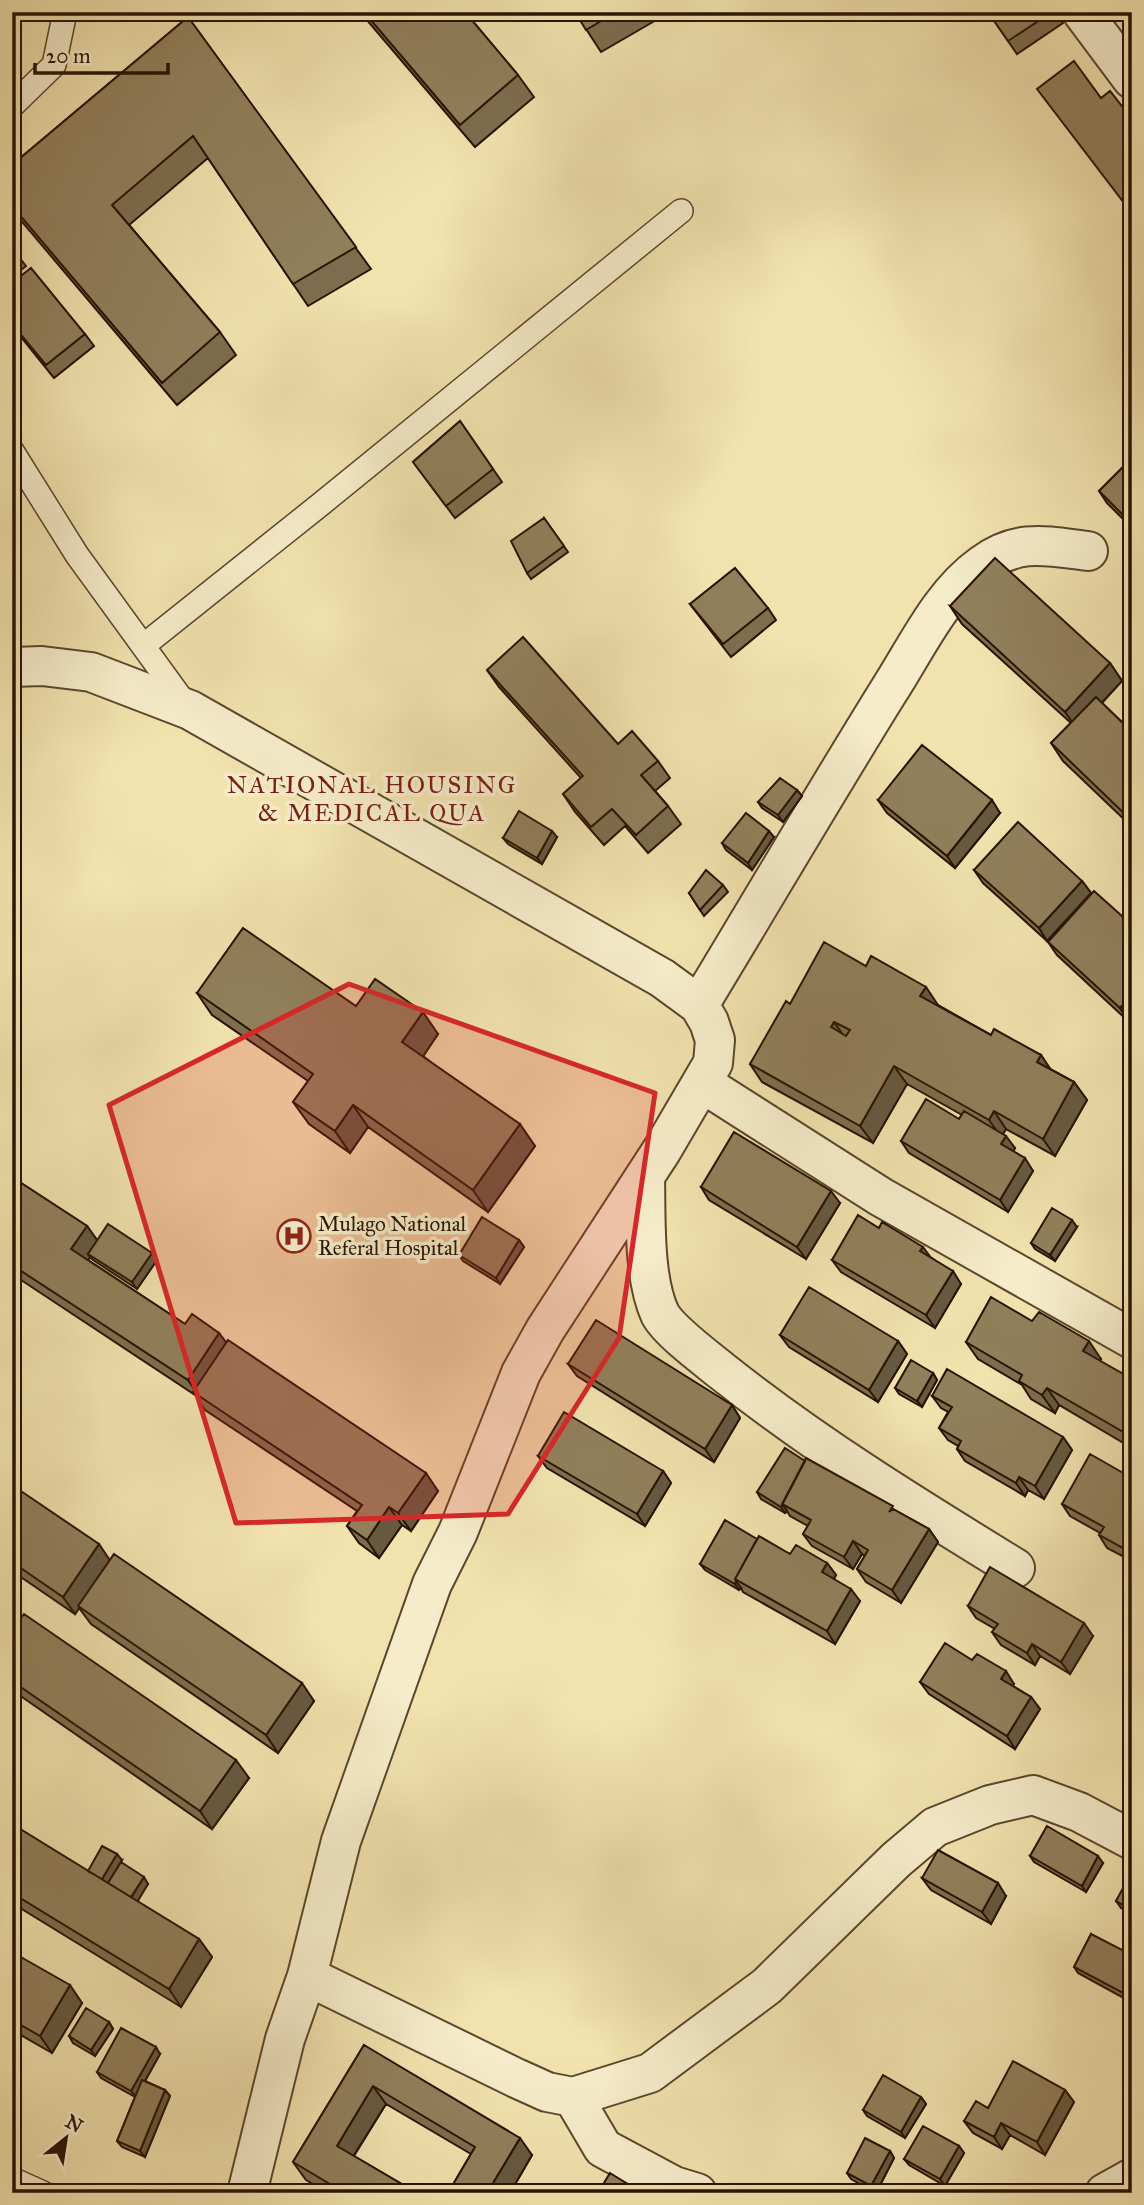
<svg xmlns="http://www.w3.org/2000/svg" width="1144" height="2205" font-family="'IM FELL Great Primer',serif">
  <style>
    .lines { fill: none; stroke-linecap: round; stroke-linejoin: round }
    .service-casing { stroke: #5a472c; stroke-width: 26 }
    .minor-casing { stroke: #5a472c; stroke-width: 42 }
    .service { stroke: #f6ecca; stroke-width: 23 }
    .minor { stroke: #f6ecca; stroke-width: 38 }
    .wall { fill: #7d6d4e; stroke: #281301; stroke-width: 2 }
    .shaded-wall { fill: #665940; stroke: #281301; stroke-width: 2 }
    .building { fill: #917f5b; stroke: #281301; stroke-width: 2; fill-rule: evenodd }
    .marked { fill: #d62828; fill-opacity: 0.2; stroke: #d62828; stroke-width: 5; stroke-linejoin: round }
    .labels { text-anchor: middle; dominant-baseline: central; stroke-width: 7; stroke-linejoin: round; paint-order: stroke }
    .poi-label { font-size: 21px; fill: #281301; stroke: #f6ecca; text-anchor: start }
    .quarter-label { font-size: 24px; letter-spacing: 2px; fill: #7a1f14; stroke: #f6ecca }
  </style>
  <rect width="100%" height="100%" fill="#f1e2ae"/>
  <filter id="stains"><feTurbulence type="fractalNoise" baseFrequency=".00286" numOctaves="4"/><feColorMatrix values="0 0 0 0 .2 0 0 0 0 .09 0 0 0 0 .02 0 0 0 .5 -.17"/></filter>
  <radialGradient id="worn" r=".72"><stop offset=".6" stop-color="#630" stop-opacity="0"/><stop offset="1" stop-color="#630" stop-opacity=".3"/></radialGradient>
  <g class="lines">
    <defs>
      <path id="service" d="M12,106L54,65L65,12
        M12,451L77,555L186,705
        M143,646L321,504L681,211
        M12,2179L43,2193"/>
      <path id="minor" d="M1082,12L1132,79
        M12,667L42,666L91,672L190,710L662,978L699,1005L709,1022L715,1040L713,1063L662,1150L545,1330L521,1373L458,1532L432,1584L341,1841L307,1976L285,2039L247,2193
        M699,1005C762,901 824,795 888,692C916,649 940,595 982,565C1018,538 1047,546 1088,551
        M702,1083L881,1197L1132,1339
        M645,1176C646,1216 643,1277 660,1314C669,1331 707,1359 723,1372C815,1445 914,1506 1015,1568
        M307,1976L516,2078L547,2092L573,2097L650,2073L767,1986L896,1860L935,1827L990,1805L1033,1795L1079,1812L1132,1840
        M573,2097L603,2148L674,2186L697,2193
        M1105,2193L1132,2178"/>
    </defs>
    <use href="#service" class="service-casing"/>
    <use href="#minor" class="minor-casing"/>
    <use href="#service" class="service"/>
    <use href="#minor" class="minor"/>
  </g>
  <path class="wall" d="M360,12H465L518,75L534,97L475,147Z
    M575,12H670L601,52Z
    M988,12H1055L1063,23L1017,54Z
    M188,17L371,269L308,306L208,158L129,225L220,332L236,355L177,405L12,210V165Z
    M12,248L26,266L12,277Z
    M12,283L85,334L94,346L54,378L12,326Z
    M460,421L502,482L455,518L413,462Z
    M1132,458V528L1107,503L1099,491Z
    M544,518L568,552L531,579L527,573Z
    M690,604L768,608L776,620L731,657Z
    M950,606L1110,663L1122,681L1102,703L1132,732V827L1063,761L1051,743L1071,723L962,624Z
    M487,670L618,744L658,761L670,778L655,791L668,806L681,824L648,853L625,826L604,845L575,812L563,794L581,778L499,687Z
    M797,790L802,796L783,822L762,808L758,802Z
    M878,800L1000,813L955,868L887,813Z
    M557,837L542,864L508,844L503,838Z
    M774,837L752,870L726,850L722,843Z
    M974,870L1082,881L1091,893L1047,941L983,883Z
    M723,885L728,892L704,916L689,893Z
    M1132,925L1128,1021L1057,955L1048,942Z
    M197,993L356,1006L438,1034L423,1056L535,1146L488,1212L368,1127L350,1153L309,1124L293,1102L308,1081L212,1015Z
    M790,1004L938,1005L991,1035L1041,1055L1050,1069L1074,1082L1087,1100L1055,1156L1006,1129L1003,1134L1015,1148L1013,1151L1033,1171L1008,1212L909,1153L901,1141L959,1119L962,1115L907,1084L873,1143L762,1082L750,1064Z
    M12,1177L87,1226L97,1240L157,1260L137,1289L93,1260L90,1257L88,1260L185,1324L219,1333L226,1343L438,1491L411,1531L402,1525L379,1558L359,1543L347,1526L357,1511L205,1410L195,1395L12,1274Z
    M701,1187L840,1203L806,1259L709,1200Z
    M1077,1227L1055,1261L1035,1249L1031,1243Z
    M519,1240L524,1247L500,1284L463,1261L459,1255Z
    M932,1258L961,1284L935,1328L841,1272L832,1260Z
    M1032,1321L1101,1359L1100,1361L1132,1379V1448L1059,1405L1055,1413L1031,1399L1022,1385L978,1359L966,1342Z
    M780,1335L898,1341L907,1354L878,1402L789,1347Z
    M568,1364L732,1405L740,1418L714,1462L577,1376Z
    M933,1373L937,1380L922,1407L899,1394L895,1388Z
    M932,1396L1063,1437L1072,1450L1044,1499L1028,1490L1025,1496L965,1461L957,1449L958,1446L948,1440L939,1428L948,1412L941,1408Z
    M538,1456L663,1471L671,1483L645,1526L547,1468Z
    M805,1461L929,1529L938,1542L901,1603L866,1582L857,1569L865,1556L862,1554L853,1569L812,1546L803,1534L808,1526L790,1516L787,1511L785,1513L761,1499L757,1492Z
    M1132,1478V1561L1107,1548L1099,1535L1100,1533L1070,1516L1062,1504Z
    M12,1485L110,1560L314,1701L278,1753L91,1624L79,1608L75,1614L12,1571Z
    M757,1539L790,1554L827,1563L836,1575L834,1579L860,1601L835,1644L743,1592L741,1588L739,1590L705,1570L700,1564Z
    M968,1606L1093,1636L1070,1674L1040,1656L1035,1665L1001,1645L992,1632L995,1629L976,1618Z
    M12,1630L249,1778L212,1829L12,1690Z
    M972,1660L1014,1684L1013,1686L1031,1697L1040,1709L1015,1749L929,1694L920,1682Z
    M12,1824L88,1871L122,1860L116,1870L148,1884L137,1901L199,1939L212,1957L181,2007L12,1903Z
    M1030,1856L1103,1863L1086,1892L1034,1862Z
    M1132,1875V1914L1121,1908L1116,1901Z
    M922,1878L1006,1896L991,1924L931,1890Z
    M1091,1934L1129,2001L1078,1973L1074,1967Z
    M12,1952L82,2003L52,2053L12,2030Z
    M109,2022L113,2029L95,2056L73,2043L69,2036Z
    M364,2045L532,2155L510,2193H448L471,2154L386,2104L354,2156L417,2193H328L306,2180L293,2162Z
    M160,2054L145,2081L165,2090L170,2096L145,2157L122,2147L117,2141L135,2097L101,2078L97,2072Z
    M1065,2090L1074,2102L1045,2155L1010,2135L1002,2149L973,2133L964,2121L988,2108Z
    M921,2097L926,2104L905,2138L867,2116L863,2110Z
    M959,2146L964,2153L945,2186L909,2165L904,2159Z
    M890,2151L894,2158L876,2193L851,2179L847,2173Z"/>
  <path class="shaded-wall" d="M1110,663L1122,681L1077,729L1065,712Z
    M797,790L802,796L783,822L778,815Z
    M992,800L1000,813L955,868L947,856Z
    M552,831L557,837L542,864L537,858Z
    M769,831L774,837L752,870L748,863Z
    M1082,881L1091,893L1047,941L1039,928Z
    M926,987L938,1005L933,1014L920,996Z
    M1132,995V1017L1128,1021L1120,1008Z
    M423,1012L438,1034L418,1064L402,1042Z
    M834,1022L846,1039L831,1027Z
    M1041,1055L1053,1073L1037,1062Z
    M894,1066L907,1084L873,1143L860,1126Z
    M1074,1082L1087,1100L1055,1156L1043,1139Z
    M353,1105L368,1127L350,1153L335,1131Z
    M994,1111L1006,1129L1001,1137L989,1120Z
    M520,1124L535,1146L488,1212L473,1190Z
    M1006,1136L1015,1148L1010,1157L1001,1144Z
    M1025,1158L1033,1171L1008,1212L1000,1200Z
    M831,1191L840,1203L806,1259L797,1247Z
    M1072,1220L1077,1227L1055,1261L1050,1255Z
    M87,1226L99,1243L88,1254L90,1257L84,1267L71,1249Z
    M519,1240L524,1247L500,1284L496,1278Z
    M923,1247L932,1259L920,1251Z
    M152,1253L157,1260L137,1289L132,1282Z
    M953,1271L961,1284L935,1328L926,1315Z
    M219,1333L232,1350L198,1395L188,1380Z
    M898,1341L907,1354L878,1402L869,1390Z
    M1089,1341L1101,1359L1096,1369L1083,1351Z
    M933,1373L937,1380L922,1407L917,1401Z
    M1047,1388L1059,1405L1055,1413L1042,1395Z
    M732,1405L740,1418L714,1462L705,1449Z
    M1063,1437L1072,1450L1044,1499L1035,1486Z
    M663,1471L671,1483L645,1526L637,1514Z
    M426,1473L438,1491L411,1531L398,1513Z
    M1019,1477L1028,1490L1025,1496L1016,1483Z
    M782,1504L787,1511L785,1513L781,1507Z
    M389,1507L402,1525L379,1558L367,1540Z
    M929,1529L938,1542L901,1603L892,1590Z
    M853,1541L862,1554L853,1569L844,1557Z
    M99,1544L111,1562L75,1614L63,1597Z
    M827,1563L836,1575L830,1584L822,1572Z
    M736,1581L741,1588L739,1590L735,1584Z
    M851,1589L860,1601L835,1644L827,1631Z
    M1084,1623L1093,1636L1070,1674L1061,1662Z
    M1032,1644L1040,1656L1035,1665L1027,1653Z
    M1006,1671L1014,1684L1010,1691L1001,1679Z
    M302,1683L314,1701L278,1753L266,1735Z
    M1031,1697L1040,1709L1015,1749L1007,1736Z
    M236,1760L249,1778L212,1829L200,1811Z
    M117,1854L122,1860L107,1886L102,1879Z
    M1098,1856L1103,1863L1086,1892L1082,1886Z
    M144,1877L148,1884L136,1904L131,1898Z
    M998,1883L1006,1896L991,1924L982,1912Z
    M199,1939L212,1957L181,2007L169,1989Z
    M1132,1981V1996L1129,2001L1125,1994Z
    M70,1985L82,2003L52,2053L40,2036Z
    M109,2022L113,2029L95,2056L91,2050Z
    M156,2047L160,2054L136,2097L131,2091Z
    M373,2086L386,2104L349,2163L337,2146Z
    M165,2090L170,2096L145,2157L140,2151Z
    M1065,2090L1074,2102L1045,2155L1037,2142Z
    M921,2097L926,2104L905,2138L901,2132Z
    M1001,2123L1010,2135L1002,2149L994,2137Z
    M520,2138L532,2155L510,2193H487Z
    M959,2146L964,2153L945,2186L940,2179Z
    M890,2151L894,2158L876,2193L871,2186Z"/>
  <path class="building" d="M364,12H465L518,75L460,125Z
    M575,12H616L586,30Z
    M988,12H1052L1008,41Z
    M188,17L356,247L293,284L193,136L112,205L220,332L162,383L12,206V165Z
    M1074,61L1101,98L1110,91L1132,119L1131,212L1037,89Z
    M12,248L17,254L12,258Z
    M31,268L85,334L46,365L12,324V283Z
    M460,421L493,469L446,506L413,462Z
    M1132,458V524L1099,491Z
    M544,518L564,546L527,573L511,541Z
    M995,558L1110,663L1065,712L950,606Z
    M735,568L768,608L723,644L690,604Z
    M523,637L618,744L632,731L658,761L641,775L668,806L636,835L612,809L591,827L563,794L583,776L487,670Z
    M1096,697L1132,732V821L1051,743Z
    M922,745L992,800L947,856L878,800Z
    M780,778L797,790L778,815L758,802Z
    M519,811L552,831L537,858L503,838Z
    M746,813L769,831L748,863L722,843Z
    M1018,822L1082,881L1039,928L974,870Z
    M706,870L723,885L700,910L689,893Z
    M1094,891L1132,925V995L1120,1008L1048,942Z
    M243,928L356,1006L375,979L423,1012L402,1042L520,1124L473,1190L353,1105L335,1131L293,1102L313,1074L197,993Z
    M824,942L866,966L871,956L926,987L920,996L991,1035L994,1029L1041,1055L1037,1062L1074,1082L1043,1139L994,1111L989,1120L894,1066L860,1126L750,1064L786,1001L790,1004ZM834,1022L850,1030L846,1036L831,1027Z
    M926,1099L959,1119L964,1111L1006,1136L1001,1144L1025,1158L1000,1200L901,1141Z
    M734,1132L831,1191L797,1247L701,1187Z
    M12,1177L87,1226L71,1249L185,1324L192,1314L219,1333L188,1380L12,1265Z
    M1052,1208L1072,1220L1050,1255L1031,1243Z
    M858,1215L879,1228L882,1222L923,1247L920,1251L953,1271L926,1315L832,1260Z
    M482,1217L519,1240L496,1278L459,1255Z
    M108,1224L152,1253L132,1282L88,1254Z
    M809,1287L898,1341L869,1390L780,1335Z
    M991,1297L1032,1321L1039,1312L1089,1341L1083,1351L1132,1379V1437L1047,1388L1042,1395L1019,1381L1022,1375L966,1342Z
    M596,1320L732,1405L705,1449L568,1364Z
    M228,1340L426,1473L398,1513L389,1507L367,1540L347,1526L362,1505L193,1392Z
    M911,1360L933,1373L917,1401L895,1388Z
    M947,1369L1063,1437L1035,1486L1019,1477L1016,1483L957,1449L961,1441L939,1428L952,1407L932,1396Z
    M564,1412L663,1471L637,1514L538,1456Z
    M785,1448L805,1461L781,1507L757,1492Z
    M1090,1454L1132,1478V1553L1099,1535L1104,1527L1062,1504Z
    M806,1458L893,1506L889,1512L893,1509L929,1529L892,1590L857,1569L868,1550L853,1541L844,1557L803,1534L811,1520L782,1504Z
    M12,1485L99,1544L63,1597L12,1562Z
    M725,1520L757,1539L735,1579L736,1581L735,1584L700,1564Z
    M759,1536L790,1554L796,1545L827,1563L822,1572L851,1589L827,1631L735,1579Z
    M114,1554L302,1683L266,1735L78,1606Z
    M990,1567L1084,1623L1061,1662L1032,1644L1027,1653L992,1632L998,1624L968,1606Z
    M24,1614L236,1760L200,1811L12,1681V1630Z
    M945,1643L972,1660L977,1654L1006,1671L1001,1679L1031,1697L1007,1736L920,1682Z
    M12,1824L199,1939L169,1989L12,1893Z
    M1047,1826L1098,1856L1082,1886L1030,1856Z
    M102,1846L117,1854L102,1879L88,1871Z
    M938,1850L998,1883L982,1912L922,1878Z
    M121,1862L144,1877L131,1897L108,1883Z
    M1130,1875H1132V1910L1116,1901Z
    M1091,1934L1132,1955V1981L1125,1994L1074,1967Z
    M12,1952L70,1985L40,2036L12,2020Z
    M86,2008L109,2022L91,2050L69,2036Z
    M121,2028L156,2047L131,2091L97,2072Z
    M364,2045L520,2138L487,2193H448L475,2147L373,2086L337,2146L417,2193H345L293,2162Z
    M1013,2061L1065,2090L1037,2142L1001,2123L994,2137L964,2121L976,2101L988,2108Z
    M883,2075L921,2097L901,2132L863,2110Z
    M142,2080L165,2090L140,2151L117,2141Z
    M923,2126L959,2146L940,2179L904,2159Z
    M865,2138L890,2151L871,2186L847,2173Z
    M610,2173L642,2193H598Z"/>
  <path class="marked" d="M349,984L655,1093L619,1338L508,1514L236,1523L109,1105Z"/>
  <defs>
    <symbol id="hospital-ring" viewBox="-11 -11 22 22"><circle r="9.5" fill="#f6ecca" stroke="#8f2418" stroke-width="1.5"/><path d="M-5-5h3v3.5h4V-5h3V5h-3V1.5h-4V5h-3Z" fill="#8f2418"/></symbol>
  </defs>
  <g fill-rule="evenodd">
    <use href="#hospital-ring" x="275" y="1217" width="38" height="38"/>
  </g>
  <g class="labels">
    <g class="poi-label">
      <text x="318" y="1224">Mulago National<tspan x="318" dy="24">Referal Hospital</tspan></text>
    </g>
    <g class="quarter-label">
      <text x="372" y="785">NATIONAL HOUSING<tspan x="372" dy="28">&amp; MEDICAL QUA</tspan></text>
    </g>
  </g>
  <rect width="1144" height="2205" fill="none" stroke="#f1e2ae" stroke-width="42"/>
  <rect x="14" y="14" width="1116" height="2177" fill="none" stroke="#281301" stroke-width="3.5"/>
  <rect x="21" y="21" width="1102" height="2163" fill="none" stroke="#281301" stroke-width="2"/>
  <g transform="translate(66 2138) rotate(30)" stroke="#f6ecca" stroke-width="5" paint-order="stroke">
  <path d="M0-5L12 26L0 18L-12 26Z" fill="#281301"/>
  <text y="-10" font-size="19" font-weight="bold" text-anchor="middle" fill="#281301">N</text>
  </g>
  <path d="M35 63v10h133v-10" fill="none" stroke="#281301" stroke-width="3.5"/>
  <text x="46" y="63" font-size="21" fill="#281301" stroke="#f6ecca" stroke-width="5" paint-order="stroke">20 m</text>
  <rect width="100%" height="100%" filter="url(#stains)"/>
  <rect width="100%" height="100%" fill="url(#worn)"/>
</svg>
